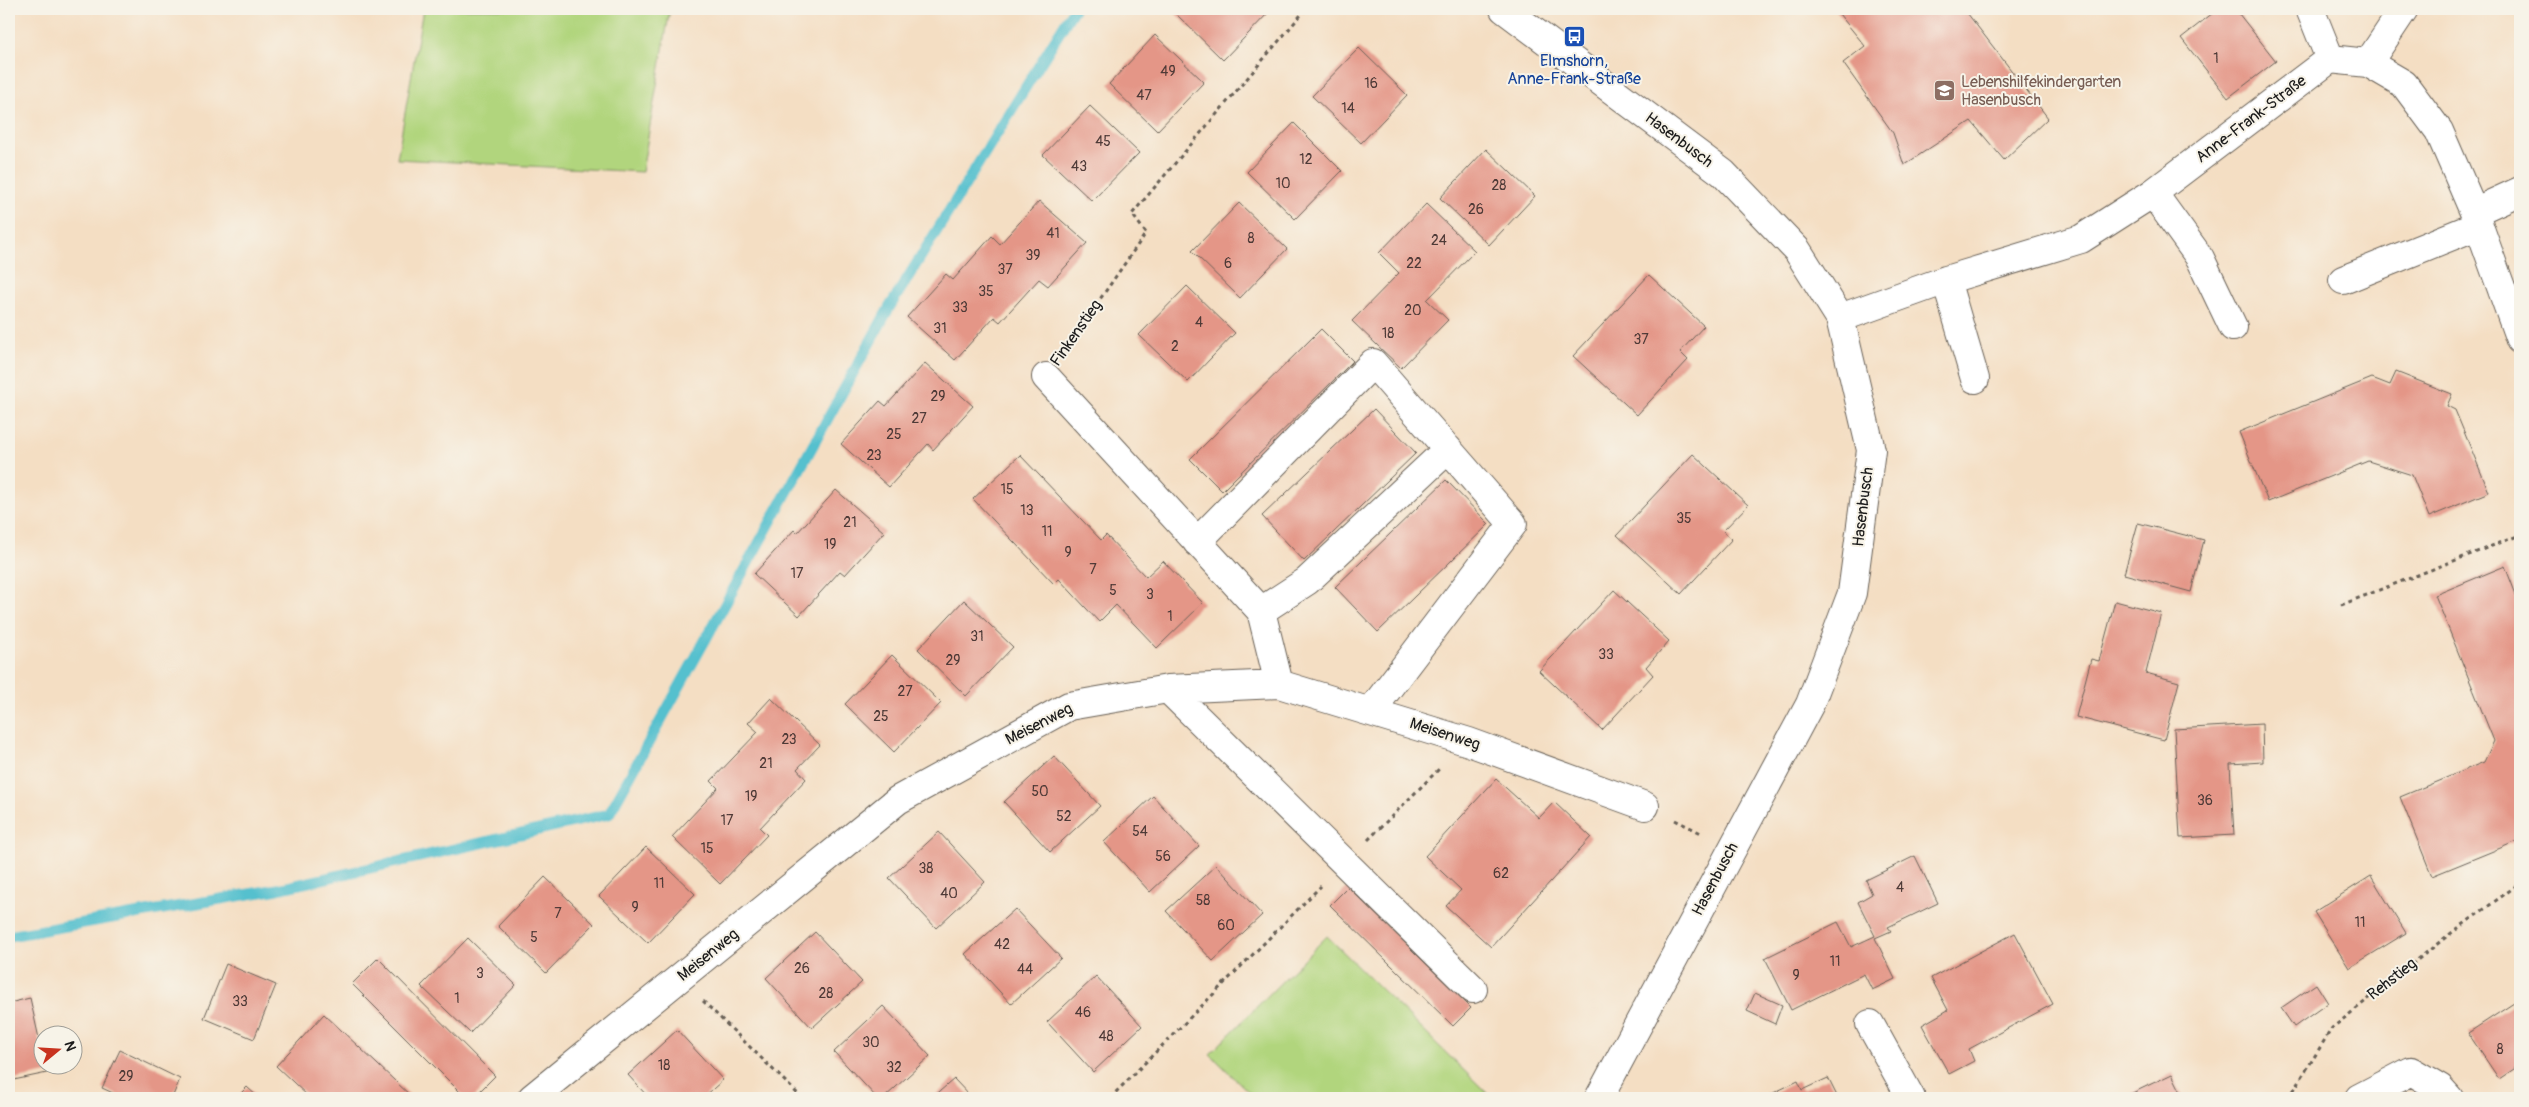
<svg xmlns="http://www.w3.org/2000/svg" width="2529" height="1107" font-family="Pangolin,sans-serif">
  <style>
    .green { fill: #b1d57d; stroke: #66784c }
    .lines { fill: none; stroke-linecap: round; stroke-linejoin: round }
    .stream { stroke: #54c0ce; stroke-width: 11 }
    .building { fill: #e49687 }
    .minor-casing { stroke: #686056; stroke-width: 30 }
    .major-casing { stroke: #686056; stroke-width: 30 }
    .path { stroke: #686056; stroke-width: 3; stroke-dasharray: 4 4; stroke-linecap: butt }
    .minor { stroke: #fff; stroke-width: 28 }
    .major { stroke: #fff; stroke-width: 28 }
    .labels { text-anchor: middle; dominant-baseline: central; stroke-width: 4; stroke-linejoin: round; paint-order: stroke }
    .number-label { font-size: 14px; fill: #4e3a37 }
    .transit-label { font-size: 16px; fill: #164399; stroke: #f7f3e8 }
    .education-label { font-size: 16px; fill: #785e54; stroke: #f7f3e8; text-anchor: start }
    .street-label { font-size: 16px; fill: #1c1c1c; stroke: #f7f3e8 }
  </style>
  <rect width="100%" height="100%" fill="#f7f3e8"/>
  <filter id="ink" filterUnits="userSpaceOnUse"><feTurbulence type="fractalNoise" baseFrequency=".02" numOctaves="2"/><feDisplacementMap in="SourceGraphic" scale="10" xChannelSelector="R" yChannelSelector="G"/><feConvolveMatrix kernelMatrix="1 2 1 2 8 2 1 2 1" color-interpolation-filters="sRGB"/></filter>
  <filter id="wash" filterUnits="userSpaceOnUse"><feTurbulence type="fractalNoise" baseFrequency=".0096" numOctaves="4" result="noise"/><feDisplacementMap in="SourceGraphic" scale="20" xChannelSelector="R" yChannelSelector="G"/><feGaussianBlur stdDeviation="1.12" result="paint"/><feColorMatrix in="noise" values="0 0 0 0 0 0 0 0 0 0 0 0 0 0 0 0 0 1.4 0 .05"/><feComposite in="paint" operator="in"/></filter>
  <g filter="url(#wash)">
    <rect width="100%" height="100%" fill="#f4dec3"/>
    <path class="green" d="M423,9H670L642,172L397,159Z
      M1327,936L1492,1098H1255L1210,1054Z"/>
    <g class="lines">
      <path class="stream" d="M9,936L278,889L609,814L889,308L1074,9"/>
    </g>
    <g id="blocks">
      <path class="building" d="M1179,9H1268L1270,11L1223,60L1175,13Z
        M1835,9H1964L2048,118L2004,160L1971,121L1904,165L1893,133L1843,63L1865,46Z
        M2218,9H2235L2276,61L2228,98L2181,38Z
        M1155,35L1204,82L1157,131L1109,84Z
        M1359,48L1407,95L1361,143L1312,96Z
        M1090,106L1139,153L1092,201L1043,155Z
        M1294,123L1342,171L1295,219L1247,172Z
        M1486,149L1535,196L1489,245L1440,198Z
        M1039,201L1087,243L1048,286L1039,279L1000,322L994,317L955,360L907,317L946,274L953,280L992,236L1000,244Z
        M1239,203L1287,249L1240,298L1192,251Z
        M1426,204L1475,251L1427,300L1448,320L1401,368L1352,321L1399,273L1379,253Z
        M1649,275L1704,326L1680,352L1688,360L1637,415L1573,356Z
        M1187,286L1235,333L1188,382L1139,335Z
        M1321,329L1353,361L1222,491L1190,459Z
        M925,363L973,406L933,450L928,444L889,487L841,444L880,401L886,406Z
        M2396,372L2452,394L2447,406L2455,410L2489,492L2429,517L2412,475L2368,461L2268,502L2239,432L2372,378L2390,385Z
        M1374,409L1416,453L1304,561L1262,516Z
        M1693,454L1748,505L1723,531L1732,539L1681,594L1617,535Z
        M1020,455L1101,540L1106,535L1146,577L1163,561L1203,603L1157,648L1116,605L1099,622L1059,579L1054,584L973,499Z
        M1446,480L1489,524L1378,632L1335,587Z
        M836,490L884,532L845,575L840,571L799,616L754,574L794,530L797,533Z
        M2138,523L2204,540L2191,592L2124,574Z
        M2505,566L2520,605V840L2432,876L2400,797L2484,762L2494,741L2435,595Z
        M1614,590L1669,641L1646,667L1653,675L1602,730L1539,671Z
        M964,600L1013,647L966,696L918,649Z
        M2115,601L2161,613L2146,673L2179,682L2164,740L2076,717L2091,659L2099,661Z
        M892,655L941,703L894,752L845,704Z
        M771,698L820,745L797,769L806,779L760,828L767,835L720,884L672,837L718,788L711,781L758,732L748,723Z
        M2262,724L2263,762L2230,764L2234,835L2180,838L2174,729Z
        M1054,756L1100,806L1050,852L1004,802Z
        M1496,779L1539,818L1554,802L1591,837L1491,947L1446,906L1461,890L1425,856Z
        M1153,796L1199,846L1150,892L1104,842Z
        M939,832L985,882L936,928L889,878Z
        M646,847L695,894L648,943L599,896Z
        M1915,856L1938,903L1888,927L1891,931L1875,938L1895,979L1872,990L1864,974L1791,1010L1765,958L1838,922L1851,947L1875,936L1858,902L1872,894L1866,880Z
        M1216,865L1262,915L1213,961L1166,911Z
        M2371,876L2406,933L2349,968L2314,912Z
        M545,877L594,924L546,973L498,926Z
        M1348,887L1471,1008L1453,1026L1330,905Z
        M1015,909L1061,958L1011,1004L965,954Z
        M815,932L862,982L812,1028L766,978Z
        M2015,933L2053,1004L1969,1049L1974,1061L1949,1074L1922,1025L1948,1010L1931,978Z
        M468,938L516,985L470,1033L421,986Z
        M378,958L495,1076L473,1098H466L352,984Z
        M226,964L276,985L254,1039L204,1018Z
        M1096,976L1142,1026L1093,1072L1047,1022Z
        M2316,984L2328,1003L2294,1027L2281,1008Z
        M1755,993L1782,1005L1775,1024L1747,1011Z
        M30,998L42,1052V1064H45L47,1073L9,1081V1003Z
        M2520,999V1065L2499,1079L2468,1033Z
        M883,1006L930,1056L884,1098H877L834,1052Z
        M324,1014L413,1098H310L276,1066Z
        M677,1030L723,1080L703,1098H649L628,1075Z
        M120,1050L180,1079L172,1098H124L102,1088Z
        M2172,1074L2184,1098H2122Z
        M1828,1078L1838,1098H1763L1798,1081L1802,1090Z
        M954,1079L972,1098H932Z
        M247,1087L259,1098H236Z"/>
    </g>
  </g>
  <g filter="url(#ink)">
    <use href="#blocks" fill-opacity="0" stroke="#686056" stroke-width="1"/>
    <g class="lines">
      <defs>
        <path id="minor" d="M2310,9L2330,59
          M2368,63L2404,9
          M2153,193L2200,258L2233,327
          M2474,212L2520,191
          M1946,280L1975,379
          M2343,280L2479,225
          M1840,318L1946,280L2081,239L2153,193L2330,59L2368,63L2404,84L2439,131L2474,212L2520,340
          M1046,377L1261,611L1279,684
          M1197,542L1373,363L1513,524L1371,711
          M1261,611L1307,581L1448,449
          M1168,689L1473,989
          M1870,1024L1911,1098
          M532,1098L898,800L1069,706L1168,689L1279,684L1469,742L1645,806
          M2359,1098L2411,1071L2440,1088L2449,1098"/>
        <path id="major" d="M1504,9L1723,173L1797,250L1840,318L1871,450L1852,593L1810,704L1599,1098"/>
      </defs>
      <use href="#minor" class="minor-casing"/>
      <use href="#major" class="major-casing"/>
      <path class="path" d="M1064,351L1146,233L1132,214L1306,9
        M2341,605L2520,535
        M1675,820L1703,834
        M1368,840L1440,768
        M703,1001L802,1098
        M1110,1098L1321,886
        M2289,1098L2332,1028L2446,937L2520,883"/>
      <use href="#minor" class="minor"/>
      <use href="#major" class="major"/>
    </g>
  </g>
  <defs>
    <symbol id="bus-square" viewBox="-11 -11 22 22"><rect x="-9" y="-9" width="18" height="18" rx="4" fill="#1a4fb4" stroke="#f7f3e8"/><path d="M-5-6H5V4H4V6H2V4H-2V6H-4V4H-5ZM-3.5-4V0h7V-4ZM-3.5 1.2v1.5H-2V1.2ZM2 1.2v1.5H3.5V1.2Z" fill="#fff"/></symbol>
    <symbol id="school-square" viewBox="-11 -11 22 22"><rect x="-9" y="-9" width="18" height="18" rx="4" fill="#8d6e63" stroke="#f7f3e8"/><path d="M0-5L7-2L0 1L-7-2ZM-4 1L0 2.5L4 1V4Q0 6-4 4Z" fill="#fff"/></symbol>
  </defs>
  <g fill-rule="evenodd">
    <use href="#bus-square" x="1562" y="24" width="25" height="25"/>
    <use href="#school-square" x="1932" y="78" width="25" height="25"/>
  </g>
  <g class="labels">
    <g class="number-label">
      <text x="2216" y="58">1</text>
      <text x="1168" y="71">49</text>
      <text x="1371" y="83">16</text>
      <text x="1144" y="95">47</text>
      <text x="1348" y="108">14</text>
      <text x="1103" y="141">45</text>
      <text x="1306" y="159">12</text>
      <text x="1079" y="166">43</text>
      <text x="1283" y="183">10</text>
      <text x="1499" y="185">28</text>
      <text x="1476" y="209">26</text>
      <text x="1053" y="233">41</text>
      <text x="1251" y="238">8</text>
      <text x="1439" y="240">24</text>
      <text x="1033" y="255">39</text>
      <text x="1228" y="263">6</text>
      <text x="1414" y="263">22</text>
      <text x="1005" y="269">37</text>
      <text x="986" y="291">35</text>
      <text x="960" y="307">33</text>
      <text x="1413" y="310">20</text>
      <text x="1199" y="322">4</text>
      <text x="940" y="328">31</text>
      <text x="1388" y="333">18</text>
      <text x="1641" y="339">37</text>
      <text x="1175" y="346">2</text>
      <text x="938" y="396">29</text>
      <text x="919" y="418">27</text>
      <text x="894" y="434">25</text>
      <text x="874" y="455">23</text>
      <text x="1007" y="489">15</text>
      <text x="1027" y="510">13</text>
      <text x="1684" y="518">35</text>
      <text x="850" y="522">21</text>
      <text x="1047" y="531">11</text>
      <text x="830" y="544">19</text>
      <text x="1068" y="552">9</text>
      <text x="1093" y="569">7</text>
      <text x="797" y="573">17</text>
      <text x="1113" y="590">5</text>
      <text x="1150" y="594">3</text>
      <text x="1170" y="616">1</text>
      <text x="977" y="636">31</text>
      <text x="1606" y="654">33</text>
      <text x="953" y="660">29</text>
      <text x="905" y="691">27</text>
      <text x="881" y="716">25</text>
      <text x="789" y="739">23</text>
      <text x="766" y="763">21</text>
      <text x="1040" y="791">50</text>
      <text x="751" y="796">19</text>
      <text x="2205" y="800">36</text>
      <text x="1064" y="816">52</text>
      <text x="727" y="820">17</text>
      <text x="1140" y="831">54</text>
      <text x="707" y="848">15</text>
      <text x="1163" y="856">56</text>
      <text x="926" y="868">38</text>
      <text x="1501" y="873">62</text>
      <text x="659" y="883">11</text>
      <text x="1900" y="887">4</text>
      <text x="949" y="893">40</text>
      <text x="1203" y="900">58</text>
      <text x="635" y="907">9</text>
      <text x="558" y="913">7</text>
      <text x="2360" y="922">11</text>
      <text x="1226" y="925">60</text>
      <text x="534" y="937">5</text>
      <text x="1002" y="944">42</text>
      <text x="1835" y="961">11</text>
      <text x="802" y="968">26</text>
      <text x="1025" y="969">44</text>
      <text x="480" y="973">3</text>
      <text x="1796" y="975">9</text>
      <text x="826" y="993">28</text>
      <text x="457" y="998">1</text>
      <text x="240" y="1001">33</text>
      <text x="1083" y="1012">46</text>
      <text x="1106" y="1036">48</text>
      <text x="871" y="1042">30</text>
      <text x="2500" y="1049">8</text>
      <text x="664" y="1065">18</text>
      <text x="894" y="1067">32</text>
      <text x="126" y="1076">29</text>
    </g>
    <g class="transit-label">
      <text x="1574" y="61">Elmshorn,<tspan x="1574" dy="18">Anne-Frank-Straße</tspan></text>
    </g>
    <g class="education-label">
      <text x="1961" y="82">Lebenshilfekindergarten<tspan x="1961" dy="18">Hasenbusch</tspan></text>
    </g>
    <g class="street-label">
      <text transform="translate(2251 119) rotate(-37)">Anne-Frank-Straße</text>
      <text transform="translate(1679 140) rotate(37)">Hasenbusch</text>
      <text transform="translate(1076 333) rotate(-55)">Finkenstieg</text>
      <text transform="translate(1863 507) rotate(-83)">Hasenbusch</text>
      <text transform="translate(1039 724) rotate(-27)">Meisenweg</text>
      <text transform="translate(1445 734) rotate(18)">Meisenweg</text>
      <text transform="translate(1715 879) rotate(-62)">Hasenbusch</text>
      <text transform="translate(708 955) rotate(-39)">Meisenweg</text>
      <text transform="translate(2392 979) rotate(-38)">Rehstieg</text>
    </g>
  </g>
  <rect width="2529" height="1107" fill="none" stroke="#f7f3e8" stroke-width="30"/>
  <g transform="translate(58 1050) rotate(72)"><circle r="24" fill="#f7f3e8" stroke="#9f9d96"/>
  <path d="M0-4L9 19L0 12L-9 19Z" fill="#c8321e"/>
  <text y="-8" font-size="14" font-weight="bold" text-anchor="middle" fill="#1c1c1c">N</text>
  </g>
</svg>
